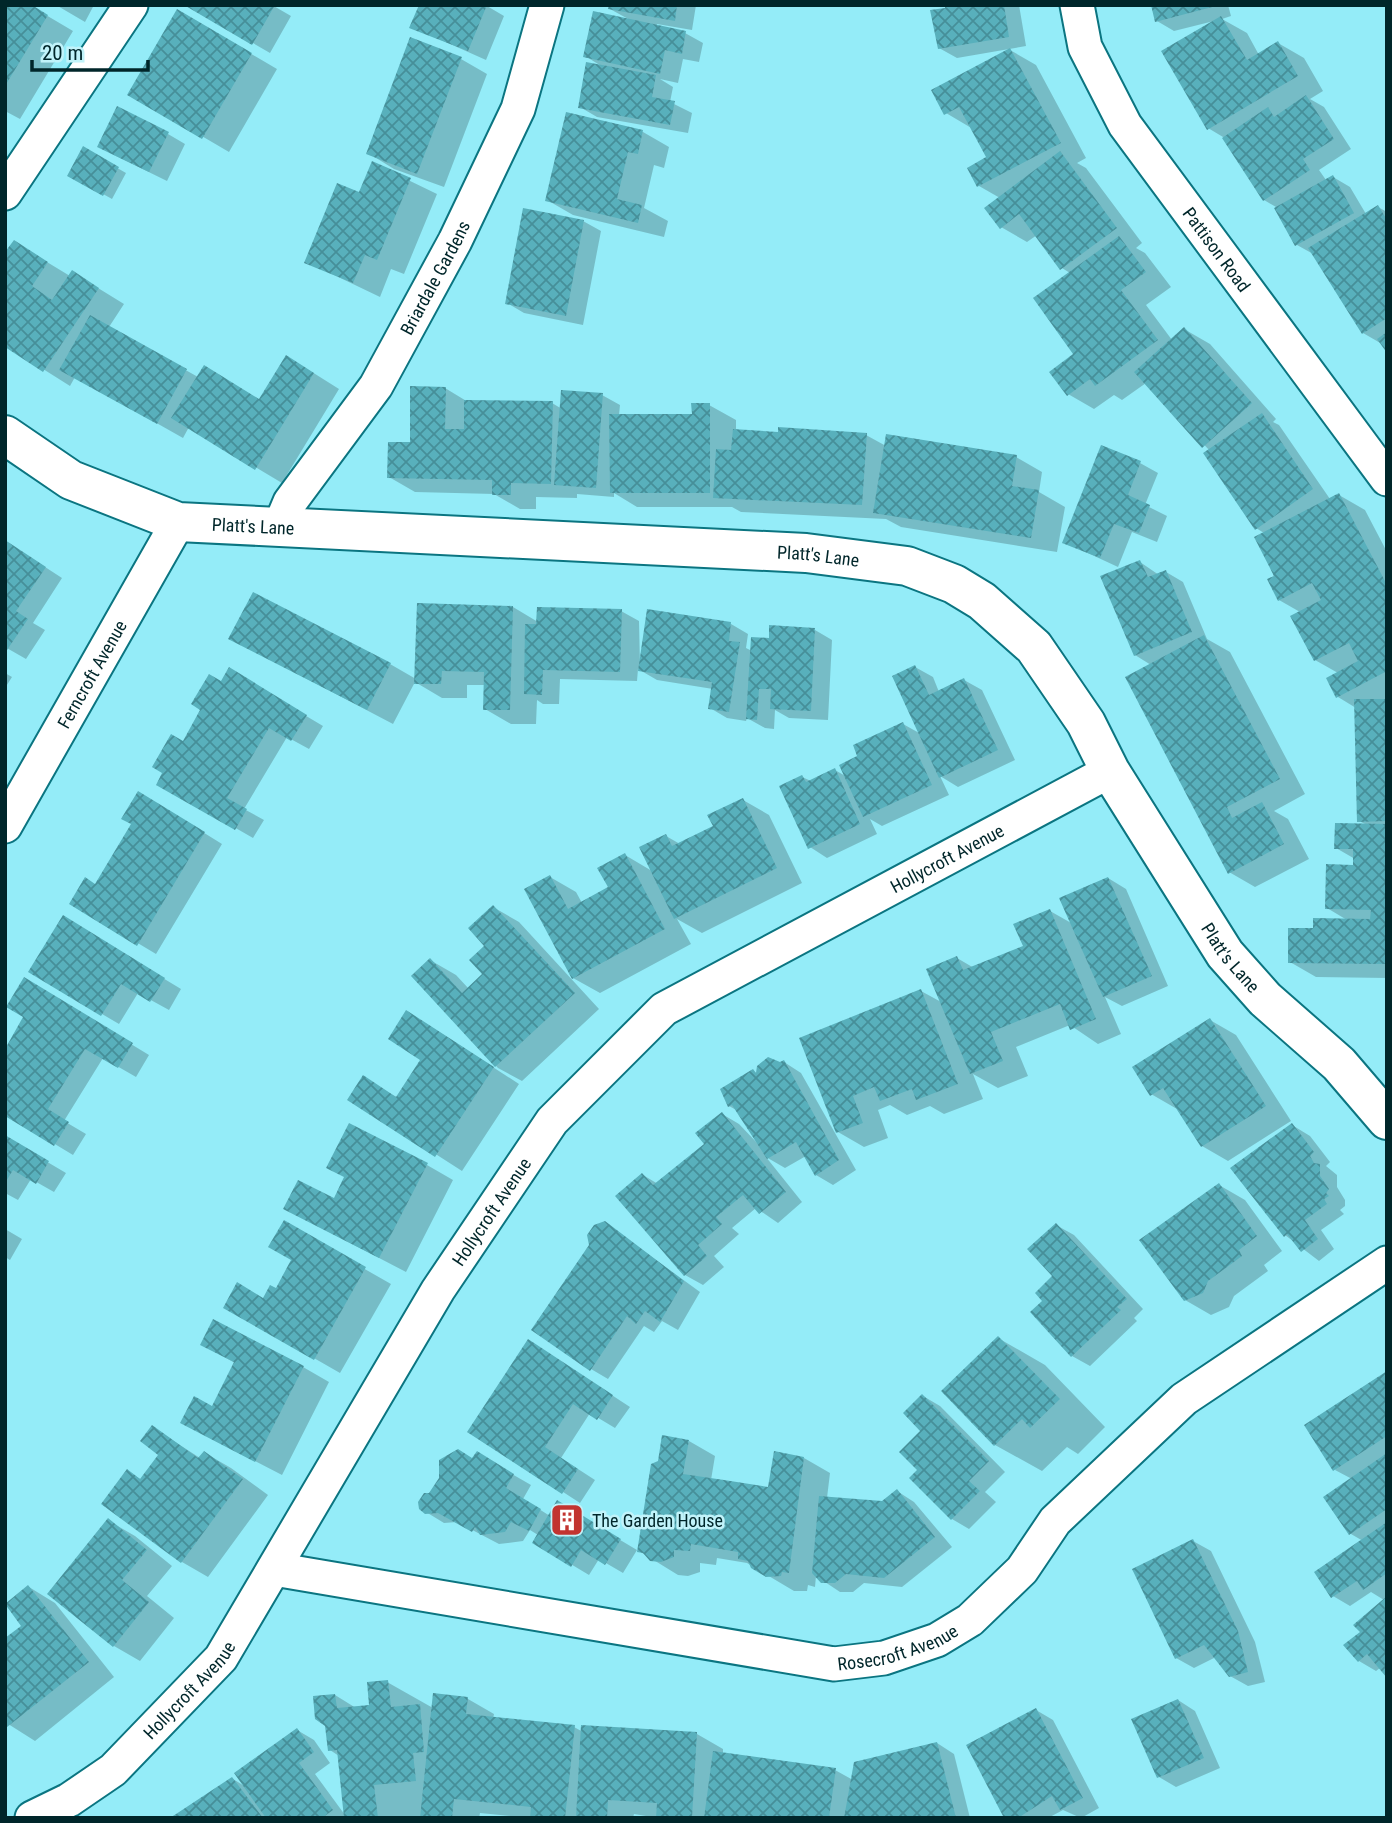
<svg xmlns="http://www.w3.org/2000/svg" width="1392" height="1823" font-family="'Roboto Condensed',sans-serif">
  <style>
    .shadow { fill: #0003 }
    .building { fill: url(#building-cross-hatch) }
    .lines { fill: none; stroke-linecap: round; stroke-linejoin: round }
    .street-casing { stroke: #0b7581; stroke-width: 37 }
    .secondary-casing { stroke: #0b7581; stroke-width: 42 }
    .street { stroke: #fff; stroke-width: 33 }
    .secondary { stroke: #fff; stroke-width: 38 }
    .labels { text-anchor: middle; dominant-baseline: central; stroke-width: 5; stroke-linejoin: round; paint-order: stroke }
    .street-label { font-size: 18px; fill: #00262a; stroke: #c1f3fa }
    .poi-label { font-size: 18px; fill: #00262a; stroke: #c1f3fa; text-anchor: start }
  </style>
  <defs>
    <pattern id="building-cross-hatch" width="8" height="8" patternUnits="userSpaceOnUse" patternTransform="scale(1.75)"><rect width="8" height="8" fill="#58b0bc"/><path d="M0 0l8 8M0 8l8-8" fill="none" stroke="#468f99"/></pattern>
  </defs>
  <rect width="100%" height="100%" fill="#94ecf8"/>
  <path class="shadow" d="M5,5H29L73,31L20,119L5,111Z
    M56,5H94L85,22Z
    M188,5H272L291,16L270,53Z
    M421,5L487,6L504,16L486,60L412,27Z
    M611,5H696L692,30L657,24V27L685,33L703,43L699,62L683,59L678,83L660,79L673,87L670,102L692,113L688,133L597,117L580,107L603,67L585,56L630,20L610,9Z
    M947,5H1019L1026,46L957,58L939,48Z
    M1153,5H1228L1231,16L1222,19L1247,33L1259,55L1278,43L1304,58L1323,91L1310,99L1324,107L1351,149L1319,170L1326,180L1333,177L1350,187L1366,214L1378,207L1387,212V350L1382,344L1363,333L1315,255L1297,245L1276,207L1264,200L1223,137L1208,128L1214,21L1174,31L1157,21Z
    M178,11L277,69L229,152L130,94Z
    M1010,50L1036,65L1086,158L1077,163L1086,168L1142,243L1136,248L1145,253L1171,287L1146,305L1172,340L1184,329L1210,344L1276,419L1273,422L1279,425L1330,499L1339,495L1365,510L1387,552V978L1316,977L1290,962L1315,930L1347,920L1327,908L1355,867V859L1336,848L1367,825L1359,821L1356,708L1338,697V673L1315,660L1300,612L1279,600L1264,533L1256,528L1210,451L1146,383L1122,400L1114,395L1094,409L1068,394L1076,354L1070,273L1062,268L1037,235L1027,242L1001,227L1000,198L979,186L988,158L973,129L946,113Z
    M461,59L487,74L444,187L394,169L368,153Z
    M567,114L643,132L669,147L664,168L654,165L644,208L668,221L664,237L573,215L547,200Z
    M168,134L185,144L167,181L116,156Z
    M84,149L126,173L112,199L69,175Z
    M373,163L437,194L404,274L391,269L380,297L307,262L360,195Z
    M583,221L601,231L583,325L524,313L507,303Z
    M14,242L70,276L72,272L124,304L109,327L198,377L260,400L312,372L339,389L282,483L189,427L183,438L75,377L70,386L5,345Z
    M445,388L468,402L552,403L562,409L602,395L620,405L619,415H693L709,405L736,420V431L866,435L886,446L1016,457L1042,472L1039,492L1065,507L1057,552L901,527L886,519L741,512L732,507H637L614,493V497L577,494V498L536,497V509H520L494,494L415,492L389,477Z
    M1140,463L1158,473L1145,505L1167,516L1157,542L1132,532L1118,567L1064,542Z
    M5,541L62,578L33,623L45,630L26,659L5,647Z
    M1140,562L1159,575L1166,572L1183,582L1207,639L1230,652L1305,794L1274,811L1288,819L1309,859L1255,887L1229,872L1151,665L1135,655Z
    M513,607L538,622L621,611L639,621L640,666L731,624L748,634L746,648L752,651L770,639L771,627L815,630L832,640L828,720L789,718L775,710L774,729L765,728L747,718L746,721L727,718L710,708L713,689L657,680L638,669L637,681L560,679L559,704H543L537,700L536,724H511L485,709L486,685H467V698H442L415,682L393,724L231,639L390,664L416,679Z
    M915,667L933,677L939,692L964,680L982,690L1015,760L958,787L940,776L949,795L882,826L870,819L877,834L827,858L810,847L802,777L811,781L835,770L847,777L860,757L903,724L921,734Z
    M229,670L323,726L309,749L287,737L244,809L264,820L253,838L159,784Z
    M5,673L12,677L5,688Z
    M743,800L769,815L802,883L702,933L677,919L691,944L600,993L573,978L550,877L576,892L582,903L610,888L625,855L652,871L666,836L680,844L715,827Z
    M156,803L222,844L156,954L71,903L96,886Z
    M1108,878L1126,889L1168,986L1122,1006L1105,997L1121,1034L1098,1044L1070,1025L1016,1047L1028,1076L998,1088L973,1074L983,1099L944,1114L930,1106L907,1115L890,1105L878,1110L888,1138L864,1147L838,1132L802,1039L921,991L943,1003L957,958L974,968L1025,947L1050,911L1073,924Z
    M493,907L519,922L599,1009L522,1081L498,1068L413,976L430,960L456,975L469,989L485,974Z
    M80,928L181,989L169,1010L138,993L119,1024L102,1014Z
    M42,990L149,1055L136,1077L103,1058L64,1121L86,1134L73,1155L5,1114Z
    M1210,1020L1236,1035L1291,1121L1228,1161L1202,1146L1177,1109L1151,1094Z
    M433,1028L519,1084L462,1171L350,1099L364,1078L398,1098L423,1059Z
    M784,1062L801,1073L856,1170L833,1185L816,1175L806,1156L785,1168L766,1157L802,1202L778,1223L756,1208L732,1228L739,1234L714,1256L724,1267L703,1285L685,1275L643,1175L658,1184L707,1144L722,1114L739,1124L761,1147L738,1111L729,1106L753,1071L758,1074Z
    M1292,1125L1310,1136L1330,1162L1326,1166L1337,1175V1187L1345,1200V1206L1340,1210L1344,1214L1321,1230L1334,1249L1319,1261L1285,1235Z
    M5,1137L66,1173L54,1192L31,1179L18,1200L5,1193Z
    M427,1165L453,1180L406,1272L285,1209L335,1200Z
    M1219,1185L1245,1200L1282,1251L1264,1265L1268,1271L1234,1296L1229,1307L1211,1315L1185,1300Z
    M284,1223L391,1284L340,1373L225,1307L264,1300L276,1290L294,1260Z
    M605,1223L700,1292L678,1330L662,1321L654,1332L644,1326L608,1379L591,1369Z
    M1056,1225L1074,1235L1143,1309L1134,1318L1137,1321L1090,1366L1072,1356L1032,1312L1044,1301L1055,1276Z
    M5,1229L22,1239L10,1260L5,1257Z
    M998,1338L1045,1365L1105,1427L1078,1454L1067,1447L1042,1471L995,1445Z
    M202,1345L303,1367L329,1382L282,1475L208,1437L212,1408L235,1363Z
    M546,1352L630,1407L615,1428L590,1413L561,1458L595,1480L580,1503L469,1431Z
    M1387,1373V1676L1380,1668L1376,1671L1359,1661L1362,1632L1384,1600L1371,1592L1350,1606L1333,1596L1363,1541L1351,1534L1352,1479L1335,1470Z
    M923,1396L940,1406L1005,1472L985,1492L996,1502L969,1529L952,1519L922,1431Z
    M152,1427L200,1458L205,1453L231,1468L268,1495L208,1577L182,1562L127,1471L142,1480L160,1454Z
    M689,1441L715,1456L711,1480L769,1489L804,1458L830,1473L827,1498L883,1503L897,1491L914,1502L952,1547L902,1587L864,1583L853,1592H840L816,1576L815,1587L808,1585L807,1591H794L747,1563L717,1558L716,1565L700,1563V1572L688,1576L678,1575L639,1551Z
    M477,1454L531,1485L523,1499L550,1516L558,1503L637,1550L623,1573L599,1559L589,1575L534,1542L538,1535L530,1530L523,1541L499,1544L457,1522L444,1523L426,1512L430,1494Z
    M109,1521L135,1536L172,1566L147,1596L174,1618L140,1661L114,1646Z
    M1193,1541L1211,1551L1255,1642L1265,1682L1248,1686L1230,1676L1216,1657L1194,1668L1176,1658Z
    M29,1587L55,1603L114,1677L35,1741L5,1722V1640L23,1626Z
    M387,1682L433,1708L434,1695L468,1699L494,1714L493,1719L574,1727L583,1732V1727L697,1734L723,1749V1755L835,1770L853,1780L937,1743L954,1754L970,1818H658L634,1814L633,1818H530L480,1813L479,1818H174L233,1779L246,1787L297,1730L314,1740L330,1763L315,1774L345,1815L339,1756L330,1750L335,1695L356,1708L371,1707Z
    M1178,1700L1195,1711L1220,1768L1176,1787L1159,1777Z
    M1036,1710L1053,1720L1099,1808L1081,1818L1063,1810L1048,1818H1004Z"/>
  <path class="building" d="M5,5H32L48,15L5,86Z
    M184,5H275L252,45Z
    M419,5H487L468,51L409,28Z
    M609,5H677L675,21L608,9Z
    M945,5H1004L1009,37L938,49L930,10L945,8Z
    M1151,5H1216V6L1155,22Z
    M177,9L252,53L202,139L127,95Z
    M593,11L686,31L682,54L665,50L660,74L583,57Z
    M1221,16L1247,60L1278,41L1298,76L1207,130L1161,51Z
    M410,37L462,57L417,174L366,154Z
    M1010,48L1061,143L977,187L967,168L986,157L959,107L944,115L931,90Z
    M586,62L656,75L652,97L675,101L670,125L578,108Z
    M1306,95L1334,139L1303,159L1310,170L1263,201L1222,138L1268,107L1274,117Z
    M117,106L169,132L149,172L97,147Z
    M566,112L643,130L638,154L628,152L617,199L642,205L638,223L545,201Z
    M83,146L119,167L103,196L67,176Z
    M1060,151L1117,228L1060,270L1019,214L1000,229L984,208Z
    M372,161L411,178L377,260L365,255L353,283L304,263L337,183L359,192Z
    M1333,175L1354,213L1295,246L1274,208Z
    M1378,205L1387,220V318L1362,334L1308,248Z
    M523,208L584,220L566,316L505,304Z
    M1119,236L1146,272L1121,290L1158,340L1095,386L1090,379L1067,396L1049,372L1073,354L1033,298Z
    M14,240L48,262L32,286L52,300L72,270L99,288L43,372L5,347V252Z
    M90,315L187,369L157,424L59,370Z
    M1184,327L1252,403L1202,448L1134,372Z
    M1387,332V353L1377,339Z
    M286,355L314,373L255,470L171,418L204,365L259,399Z
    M410,386L446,387L445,429H464V400L553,401L551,484L511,483V495H492V480L387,478L388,442H410Z
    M561,390L603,393L596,488L554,485Z
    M691,403H710V493H610L609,414H692Z
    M1262,413L1313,489L1255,530L1203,453Z
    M778,427L867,433L862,505L713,498L716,449L731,450L733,429L778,432Z
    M886,434L1017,455L1012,486L1039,490L1031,538L873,513Z
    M1101,445L1141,461L1128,495L1150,505L1139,533L1114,524L1100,558L1062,543Z
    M1339,493L1387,585V671L1336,698L1326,678L1358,661L1349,643L1314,661L1290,616L1321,600L1312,583L1278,601L1267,579L1274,576L1254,537Z
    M5,540L46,567L16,611L28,619L7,650Z
    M1140,560L1148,577L1166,570L1192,632L1134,656L1100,576Z
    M253,592L391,663L367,710L228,639Z
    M417,603L513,606L510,710H483L484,672L442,671L441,684H414Z
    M537,607L622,609L620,672L543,670L542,695L524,694L525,624H536Z
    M647,609L731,622L729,641L740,642L729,712L708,709L712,682L638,671Z
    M769,625L815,628L811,711L770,709L771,689H759L757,720L746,719L751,637L769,638Z
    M1204,635L1280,779L1227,807L1232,818L1262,802L1284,844L1228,874L1125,677Z
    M915,665L929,695L964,678L998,750L939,778L892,676Z
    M229,667L307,715L291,741L269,728L227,798L247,809L235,830L156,785L162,773L152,767L171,734L183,741L200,710L191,704L209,674L221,681Z
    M1354,699H1387V821L1357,822Z
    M903,722L932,785L863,817L839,765L857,756L853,745Z
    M835,768L860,824L808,849L779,786L802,775L806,782Z
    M138,791L205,832L137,946L69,904L85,877L95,884L131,824L121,819Z
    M743,798L777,868L674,919L639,847L666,834L672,846L713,826L707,815Z
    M1335,823L1387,824V964L1288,963V928H1313V918L1370,919L1371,910L1325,909L1326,864L1353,865V849H1334Z
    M625,853L665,929L572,979L524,889L550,875L568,909L608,887L597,868Z
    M1108,877L1152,976L1103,997L1059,898Z
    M493,905L575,993L495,1067L411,976L430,958L462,993L482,974L469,960L484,946L468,928Z
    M1050,909L1096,1019L1070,1030L1060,1004L991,1032L1003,1061L970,1074L926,969L957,956L963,970L1023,946L1013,924Z
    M63,915L165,978L150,1002L121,984L101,1016L28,972Z
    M24,977L133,1043L118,1068L85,1049L48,1109L69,1122L54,1146L5,1116V1049L23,1017L6,1007Z
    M921,989L958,1084L916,1100L912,1089L880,1101L874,1087L853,1096L863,1123L836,1133L799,1038Z
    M406,1010L494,1067L435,1157L347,1100L363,1075L396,1097L420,1060L388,1039Z
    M1210,1018L1266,1106L1201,1147L1163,1088L1150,1096L1132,1067Z
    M768,1057L780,1062L784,1060L839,1160L815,1176L796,1142L767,1159L732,1105L728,1107L720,1089L753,1069L756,1073L757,1066Z
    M722,1112L786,1192L759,1214L743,1195L716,1217L722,1224L698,1245L707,1256L684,1276L615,1196L642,1173L653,1185L704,1144L695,1133Z
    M349,1123L428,1163L379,1258L283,1209L298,1180L334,1198L344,1177L326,1168Z
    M1292,1123L1314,1152L1310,1156L1314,1163L1320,1164V1176L1329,1189L1326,1193L1329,1196L1324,1199L1327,1204L1305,1220L1318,1239L1301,1252L1287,1234L1284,1237L1230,1168Z
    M5,1135L49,1161L36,1184L13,1170L5,1183Z
    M1219,1183L1257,1236L1239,1250L1242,1256L1208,1281L1203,1293L1184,1301L1139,1240Z
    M284,1220L366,1267L314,1360L223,1308L237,1282L263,1298L270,1285L276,1288L291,1260L268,1247Z
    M605,1221L684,1281L660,1322L645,1311L636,1324L627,1316L590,1371L531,1330L589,1245L587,1235L594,1225Z
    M1056,1223L1127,1299L1117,1307L1121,1310L1071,1357L1030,1312L1042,1301L1035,1293L1052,1276L1027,1249Z
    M213,1319L304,1366L255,1462L180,1423L194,1396L212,1406L234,1362L200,1345Z
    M998,1336L1060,1399L1030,1428L1022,1419L994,1446L941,1391Z
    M528,1339L613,1395L597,1420L573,1404L545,1447L578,1469L562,1494L467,1432Z
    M1387,1371V1436L1333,1471L1304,1425Z
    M922,1394L989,1461L969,1481L980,1491L951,1520L909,1478L917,1470L899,1452L920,1431L903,1413Z
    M152,1425L198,1458L204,1451L243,1479L181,1563L101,1504L127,1469L140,1479L158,1455L140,1441Z
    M662,1435L689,1440L683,1474L724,1480L768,1487L774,1451L804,1457L789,1573L782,1572L781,1576L766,1577L751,1568L748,1561L738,1559V1552L691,1544L690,1551L674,1550V1557L661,1562L650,1561L643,1553L637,1552L651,1464L658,1461Z
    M458,1449L472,1458L477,1451L514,1474L506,1488L541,1509L529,1531L511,1522L505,1532L480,1535L475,1527L472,1532L438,1513L425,1514L419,1509L418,1502L424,1493H429L439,1478V1460Z
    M1387,1453V1509L1349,1535L1323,1497Z
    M897,1489L935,1537L884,1578L846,1574L835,1583H821L812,1573L819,1496L882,1501Z
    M557,1500L621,1539L605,1565L581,1550L571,1567L532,1543Z
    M108,1518L147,1550L122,1580L149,1602L113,1647L47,1594Z
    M1387,1522V1573L1363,1590L1357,1581L1331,1598L1314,1572Z
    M1193,1539L1238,1631L1248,1672L1229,1677L1204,1645L1175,1659L1132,1569Z
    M28,1585L89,1662L7,1727L5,1638L21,1626L5,1604Z
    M1387,1596V1678L1367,1654L1358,1662L1343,1645L1360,1632L1353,1625Z
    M388,1680L391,1707L420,1704L424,1752L413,1753L416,1781L374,1785L378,1818H344L337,1750L328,1751L325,1726L315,1719L313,1696L335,1694L337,1708L369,1705L367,1682Z
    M433,1693L468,1697L466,1714L575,1725L565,1818H530L531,1807L454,1799L452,1818H420Z
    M1178,1699L1204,1758L1157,1778L1131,1719Z
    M1036,1708L1083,1798L1060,1810L1052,1796L1018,1818H1000L1003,1816L966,1745Z
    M581,1725L697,1732L692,1818H656L657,1803L608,1800L607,1818H576Z
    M297,1728L314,1752L299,1763L333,1810L322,1818H266L234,1773Z
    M937,1742L956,1818H844L854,1762Z
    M713,1751L836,1768L829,1818H704Z
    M232,1777L263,1818H170Z"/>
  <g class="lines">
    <defs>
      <g id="street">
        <path id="s1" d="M1077,5L1085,47L1125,125L1387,479"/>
        <path d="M5,193L131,5"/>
        <path id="s2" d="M279,528L290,502L376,386L455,241L518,109L547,5"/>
        <path id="s3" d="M5,826L178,522"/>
        <path id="s4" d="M274,1569L834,1664L884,1658L937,1640L970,1620L1022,1570L1055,1521L1184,1399L1387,1263"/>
        <path id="s5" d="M32,1818L69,1800L113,1770L221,1658L438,1290L552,1121L664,1009L1110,771"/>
      </g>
      <g id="secondary">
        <path id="s6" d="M5,435L71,480L178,522L806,553L907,566L954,584L982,601L1034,647L1086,723L1110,771L1225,954L1265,999L1339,1064L1387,1120"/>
      </g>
    </defs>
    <use href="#street" class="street-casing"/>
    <use href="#secondary" class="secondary-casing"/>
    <use href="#street" class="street"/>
    <use href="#secondary" class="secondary"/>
  </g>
  <defs>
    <symbol id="building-square" viewBox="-11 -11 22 22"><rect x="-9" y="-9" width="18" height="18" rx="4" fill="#c23430" stroke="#c1f3fa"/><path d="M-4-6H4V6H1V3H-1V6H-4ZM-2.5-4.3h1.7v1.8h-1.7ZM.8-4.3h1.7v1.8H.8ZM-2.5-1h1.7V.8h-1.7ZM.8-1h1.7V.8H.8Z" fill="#fff"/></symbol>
  </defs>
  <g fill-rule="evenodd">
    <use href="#building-square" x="548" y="1501" width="38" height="38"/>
  </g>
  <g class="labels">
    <g class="street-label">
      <text stroke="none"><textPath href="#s1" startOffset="285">Pattison Road</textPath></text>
      <text stroke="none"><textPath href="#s2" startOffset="296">Briardale Gardens</textPath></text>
      <text stroke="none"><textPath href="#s6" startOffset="270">Platt's Lane</textPath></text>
      <text stroke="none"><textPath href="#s6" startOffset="836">Platt's Lane</textPath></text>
      <text stroke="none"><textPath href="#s3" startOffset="175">Ferncroft Avenue</textPath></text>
      <text stroke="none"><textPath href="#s5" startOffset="1360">Hollycroft Avenue</textPath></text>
      <text stroke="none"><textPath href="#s6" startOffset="1446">Platt's Lane</textPath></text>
      <text stroke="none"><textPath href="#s5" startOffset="772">Hollycroft Avenue</textPath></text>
      <text stroke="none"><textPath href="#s4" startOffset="634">Rosecroft Avenue</textPath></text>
      <text stroke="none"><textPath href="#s5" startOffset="205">Hollycroft Avenue</textPath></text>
    </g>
    <g class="poi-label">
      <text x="592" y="1520">The Garden House</text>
    </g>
  </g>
  <rect width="1392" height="1823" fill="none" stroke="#00262a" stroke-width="14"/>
  <path d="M32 60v10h116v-10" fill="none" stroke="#00262a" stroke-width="3.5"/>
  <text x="42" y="60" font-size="21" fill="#00262a" stroke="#c1f3fa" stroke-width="5" paint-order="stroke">20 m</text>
</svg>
